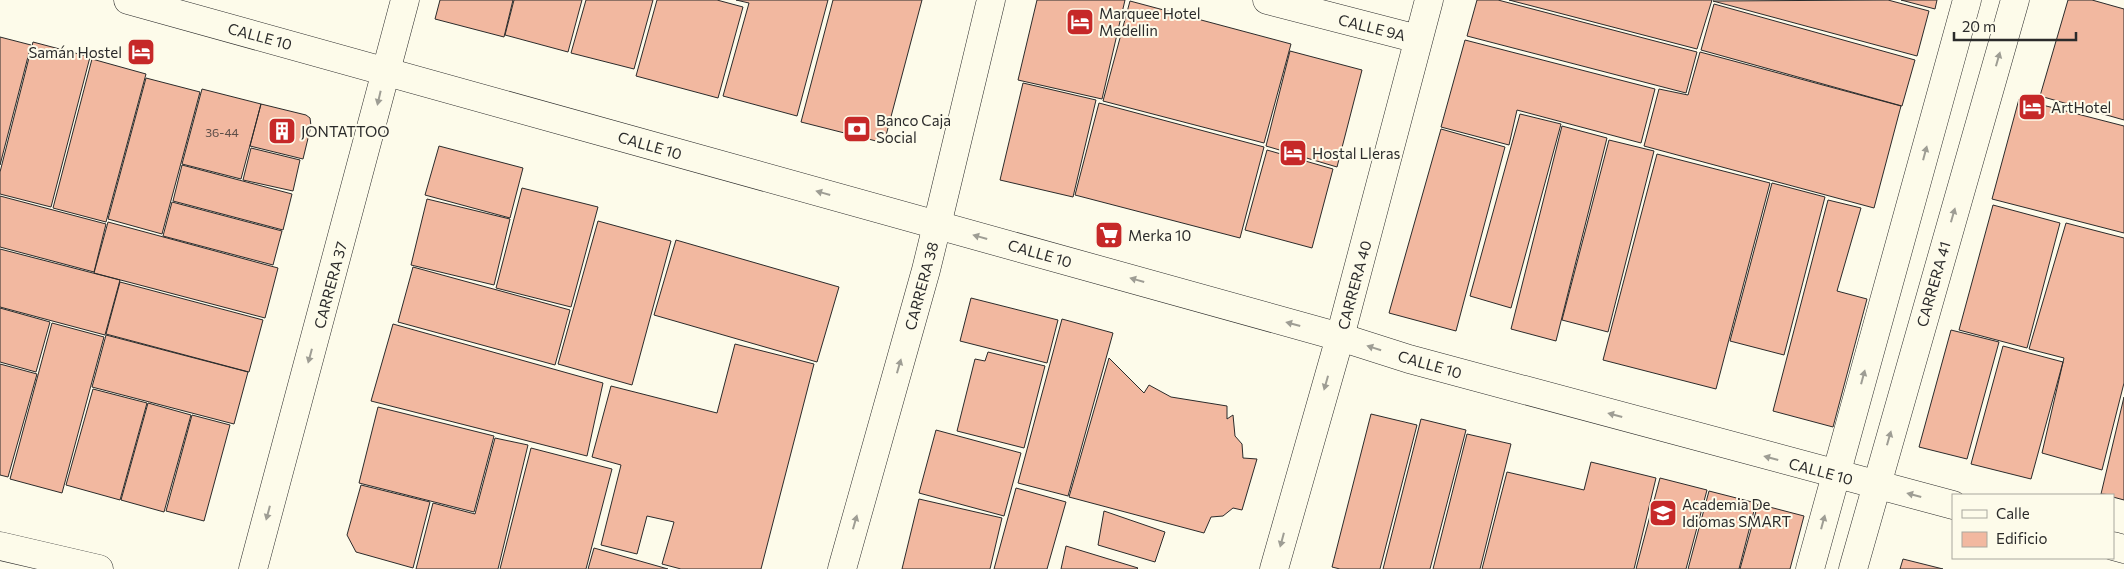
<svg xmlns="http://www.w3.org/2000/svg" width="2124" height="569" font-family="Commissioner,sans-serif">
  <style>
    .building { fill: #f2b8a0; stroke: #2b2b2b }
    .lines { fill: none; stroke-linecap: round; stroke-linejoin: round }
    .pedestrian-casing { stroke: #2b2b2b; stroke-width: 29 }
    .minor-casing { stroke: #2b2b2b; stroke-width: 29 }
    .secondary-casing { stroke: #2b2b2b; stroke-width: 29 }
    .pedestrian { stroke: #fdfbea; stroke-width: 28 }
    .minor { stroke: #fdfbea; stroke-width: 28 }
    .secondary { stroke: #fdfbea; stroke-width: 28 }
    .oneway { fill: #9e9d94 }
    .labels { text-anchor: middle; dominant-baseline: central; stroke-width: 4; stroke-linejoin: round; paint-order: stroke }
    .number-label { font-size: 12px; fill: #5d4e48 }
    .poi-label { font-size: 15px; fill: #2b2b2b; stroke: #fdfbea; text-anchor: start }
    .street-label { font-size: 15px; fill: #2b2b2b; stroke: #fdfbea }
  </style>
  <rect width="100%" height="100%" fill="#fdfbea"/>
  <path class="building" d="M440,0H513L504,37L435,19Z
    M514,0H582L568,52L505,35Z
    M586,0H653L634,69L571,53Z
    M657,0H717L743,7L718,98L636,76Z
    M736,0H828L797,116L723,96L749,3Z
    M833,0H922L884,143L801,122Z
    M1037,0H1125L1102,99L1018,80Z
    M1477,0H1498L1697,52L1686,93L1467,36Z
    M1509,0H1712L1697,49Z
    M1888,0L1929,11L1917,56L1713,1Z
    M1901,0H1937L1935,9Z
    M2068,0H2092L2124,9V120L2040,96Z
    M1130,1L1291,44L1264,143L1103,101Z
    M1714,4L1915,60L1902,106L1701,50Z
    M0,37L31,45L0,165Z
    M1465,40L1655,89L1641,143L1517,110L1509,145L1441,127Z
    M33,42L90,57L51,207L0,194V172Z
    M1290,51L1362,70L1337,167L1266,146Z
    M1700,52L1901,106L1874,208L1644,146L1659,89L1688,95Z
    M92,59L146,74L106,222L53,208Z
    M146,78L200,92L162,234L108,219Z
    M1023,83L1096,100L1073,197L1000,180Z
    M202,89L261,104L241,179L182,164Z
    M2019,99L2124,126V233L1992,199Z
    M1099,103L1264,147L1240,238L1075,195Z
    M261,104L306,115L310,118L311,126L303,159L250,146Z
    M1520,114L1561,124L1511,308L1470,296Z
    M1562,126L1607,138L1556,341L1511,329Z
    M1441,129L1505,147L1456,331L1389,313Z
    M1609,140L1654,151L1608,332L1562,320Z
    M439,146L523,168L510,218L425,195Z
    M251,148L300,160L293,191L243,180Z
    M1267,150L1333,169L1312,248L1245,230Z
    M1657,154L1770,183L1716,389L1603,360Z
    M182,165L292,194L283,230L173,201Z
    M1772,183L1825,197L1784,355L1730,341Z
    M522,188L598,207L571,307L496,288Z
    M0,196L106,224L94,272L0,247Z
    M427,199L510,219L494,285L411,265Z
    M1828,200L1861,208L1837,291L1867,299L1833,427L1773,411Z
    M172,202L282,231L273,265L163,236Z
    M1993,205L2060,223L2027,348L1959,330Z
    M598,221L671,241L632,385L558,364Z
    M108,222L278,268L265,318L94,273Z
    M2066,223L2124,238V383L2102,470L2042,453L2064,358L2029,349Z
    M676,240L839,287L817,362L654,315Z
    M0,249L120,280L105,335L0,307Z
    M413,267L570,310L555,365L398,322Z
    M120,282L263,320L249,372L106,334Z
    M971,298L1058,320L1047,363L960,341Z
    M0,308L50,322L36,372L0,362Z
    M1062,319L1113,333L1068,496L1018,483Z
    M52,323L104,337L62,493L10,479Z
    M393,324L603,383L587,456L371,401Z
    M1951,330L1999,342L1967,459L1919,447Z
    M106,335L248,372L234,424L92,387Z
    M735,344L814,364L761,569H681L662,564L674,522L647,516L637,554L601,545L621,465L592,457L611,386L717,413Z
    M2003,346L2063,362L2031,479L1971,464Z
    M988,352L1045,366L1024,448L957,431L975,359L985,361Z
    M1109,358L1144,393L1149,385L1171,397L1227,406V419L1233,415L1235,436L1242,444L1243,458L1257,459L1242,510L1233,508L1223,516L1211,517L1204,533L1069,497Z
    M0,364L37,374L8,477L0,475Z
    M93,389L147,403L120,500L66,485Z
    M2124,397V500L2113,497V495L2101,494Z
    M148,403L191,415L164,512L121,500Z
    M378,407L494,436L474,512L359,483Z
    M1371,414L1417,425L1380,569H1340L1332,567Z
    M192,415L230,425L204,521L166,511Z
    M1421,419L1466,430L1430,569H1383Z
    M936,430L1021,453L1004,516L919,493Z
    M1467,434L1511,444L1480,569H1433Z
    M495,438L528,445L498,569H416L433,503L475,514Z
    M531,448L612,469L586,569H500Z
    M1591,462L1656,478L1634,569H1482L1507,472L1584,490Z
    M1660,478L1707,490L1686,569H1636Z
    M361,485L430,502L413,568L356,552L347,535Z
    M1016,488L1066,502L1047,569H994Z
    M1709,491L1756,503L1739,569H1688Z
    M919,499L1002,518L990,569H902Z
    M1758,504L1804,516L1790,569H1740Z
    M1104,511L1165,532L1155,562L1098,545Z
    M1066,546L1138,568L1137,569H1061Z
    M594,548L668,569H588Z
    M1903,559L1943,569H1900Z"/>
  <g class="lines">
    <defs>
      <path id="pedestrian" d="M1267,0L1418,39
        M937,225L991,0
        M1340,337L1429,0"/>
      <path id="minor" d="M253,569L405,0
        M842,569L926,270L937,225
        M1274,569L1340,337
        M1810,569L1967,0
        M1853,569L2015,0"/>
      <path id="secondary" d="M128,0L1340,337L1409,359L1953,505
        M0,546L99,569
        M2113,546L2124,549"/>
    </defs>
    <use href="#pedestrian" class="pedestrian-casing"/>
    <use href="#minor" class="minor-casing"/>
    <use href="#secondary" class="secondary-casing"/>
    <use href="#pedestrian" class="pedestrian"/>
    <use href="#minor" class="minor"/>
    <use href="#secondary" class="secondary"/>
  </g>
  <defs><path id="oneway-solid" d="M-6-.8H1V-3.2L6.5 0L1 3.2V.8H-6Z" transform="scale(1.25)"/></defs>
  <g class="oneway">
    <use href="#oneway-solid" transform="translate(1998 59) rotate(-74)"/>
    <use href="#oneway-solid" transform="translate(379 98) rotate(103)"/>
    <use href="#oneway-solid" transform="translate(1925 153) rotate(-75)"/>
    <use href="#oneway-solid" transform="translate(823 193) rotate(-164)"/>
    <use href="#oneway-solid" transform="translate(1953 215) rotate(-74)"/>
    <use href="#oneway-solid" transform="translate(980 237) rotate(-164)"/>
    <use href="#oneway-solid" transform="translate(1137 280) rotate(-164)"/>
    <use href="#oneway-solid" transform="translate(1293 324) rotate(-165)"/>
    <use href="#oneway-solid" transform="translate(1374 348) rotate(-162)"/>
    <use href="#oneway-solid" transform="translate(310 356) rotate(105)"/>
    <use href="#oneway-solid" transform="translate(899 366) rotate(-74)"/>
    <use href="#oneway-solid" transform="translate(1863 377) rotate(-75)"/>
    <use href="#oneway-solid" transform="translate(1326 383) rotate(106)"/>
    <use href="#oneway-solid" transform="translate(1615 415) rotate(-165)"/>
    <use href="#oneway-solid" transform="translate(1889 438) rotate(-74)"/>
    <use href="#oneway-solid" transform="translate(1771 458) rotate(-165)"/>
    <use href="#oneway-solid" transform="translate(1914 495) rotate(-165)"/>
    <use href="#oneway-solid" transform="translate(268 513) rotate(105)"/>
    <use href="#oneway-solid" transform="translate(855 522) rotate(-74)"/>
    <use href="#oneway-solid" transform="translate(1823 522) rotate(-75)"/>
    <use href="#oneway-solid" transform="translate(1282 540) rotate(105)"/>
  </g>
  <defs>
    <symbol id="hotel-square" viewBox="-11 -11 22 22"><rect x="-9" y="-9" width="18" height="18" rx="4" fill="#c62828" stroke="#fdfbea"/><path d="M-6-4.5h1.5V1H6V5H4.5V3h-9V5H-6ZM-4 0a1.8 1.8 0 1 1 3.6 0ZM.5 0V-2.5h3Q6-2.5 6 0Z" fill="#fff"/></symbol>
    <symbol id="bank-square" viewBox="-11 -11 22 22"><rect x="-9" y="-9" width="18" height="18" rx="4" fill="#c62828" stroke="#fdfbea"/><path d="M-6-4H6V4H-6ZM0-2.3a2.3 2.3 0 1 0 0 4.6a2.3 2.3 0 1 0 0-4.6Z" fill="#fff"/></symbol>
    <symbol id="building-square" viewBox="-11 -11 22 22"><rect x="-9" y="-9" width="18" height="18" rx="4" fill="#c62828" stroke="#fdfbea"/><path d="M-4-6H4V6H1V3H-1V6H-4ZM-2.5-4.3h1.7v1.8h-1.7ZM.8-4.3h1.7v1.8H.8ZM-2.5-1h1.7V.8h-1.7ZM.8-1h1.7V.8H.8Z" fill="#fff"/></symbol>
    <symbol id="supermarket-square" viewBox="-11 -11 22 22"><rect x="-9" y="-9" width="18" height="18" rx="4" fill="#c62828" stroke="#fdfbea"/><path d="M-6-5.5h2.5l.6 2H6L4.5 2H-2.5L-4.4-4H-6ZM-1.5 3.2a1.3 1.3 0 1 0 .1 0ZM3 3.2a1.3 1.3 0 1 0 .1 0Z" fill="#fff"/></symbol>
    <symbol id="school-square" viewBox="-11 -11 22 22"><rect x="-9" y="-9" width="18" height="18" rx="4" fill="#c62828" stroke="#fdfbea"/><path d="M0-5L7-2L0 1L-7-2ZM-4 1L0 2.5L4 1V4Q0 6-4 4Z" fill="#fff"/></symbol>
  </defs>
  <g fill-rule="evenodd">
    <use href="#hotel-square" x="1064" y="6" width="32" height="32"/>
    <use href="#hotel-square" x="125" y="36" width="32" height="32"/>
    <use href="#hotel-square" x="2016" y="91" width="32" height="32"/>
    <use href="#bank-square" x="841" y="113" width="32" height="32"/>
    <use href="#building-square" x="266" y="115" width="32" height="32"/>
    <use href="#hotel-square" x="1277" y="137" width="32" height="32"/>
    <use href="#supermarket-square" x="1093" y="219" width="32" height="32"/>
    <use href="#school-square" x="1647" y="497" width="32" height="32"/>
  </g>
  <g class="labels">
    <g class="number-label">
      <text x="222" y="132">36-44</text>
    </g>
    <g class="poi-label">
      <text x="1099" y="13">Marquee Hotel<tspan x="1099" dy="17">Medellin</tspan></text>
      <text x="122" y="52" text-anchor="end">Samán Hostel</text>
      <text x="2051" y="107">ArtHotel</text>
      <text x="876" y="120">Banco Caja<tspan x="876" dy="17">Social</tspan></text>
      <text x="301" y="131">JONTATTOO</text>
      <text x="1312" y="153">Hostal Lleras</text>
      <text x="1128" y="235">Merka 10</text>
      <text x="1682" y="504">Academia De<tspan x="1682" dy="17">Idiomas SMART</tspan></text>
    </g>
    <g class="street-label">
      <text transform="translate(1372 27) rotate(14)">CALLE 9A</text>
      <text transform="translate(260 36) rotate(15)">CALLE 10</text>
      <text transform="translate(650 145) rotate(16)">CALLE 10</text>
      <text transform="translate(1040 253) rotate(16)">CALLE 10</text>
      <text transform="translate(1933 284) rotate(-74)">CARRERA 41</text>
      <text transform="translate(330 285) rotate(-75)">CARRERA 37</text>
      <text transform="translate(1354 285) rotate(-75)">CARRERA 40</text>
      <text transform="translate(921 286) rotate(-75)">CARRERA 38</text>
      <text transform="translate(1430 364) rotate(16)">CALLE 10</text>
      <text transform="translate(1821 471) rotate(15)">CALLE 10</text>
    </g>
  </g>
  <rect x="1952" y="494" width="162" height="65" fill="#fdfbea" stroke="#a9a89e"/>
  <rect x="1962" y="510" width="25" height="8" fill="#fdfbea" stroke="#a9a89e"/>
  <text x="1996" y="519" font-size="15" fill="#2b2b2b">Calle</text>
  <rect x="1962" y="532" width="25" height="15" fill="#f2b8a0" stroke="#a9a89e"/>
  <text x="1996" y="544" font-size="15" fill="#2b2b2b">Edificio</text>
  <path d="M1954 32v8h122v-8" fill="none" stroke="#2b2b2b" stroke-width="2.5"/>
  <text x="1962" y="32" font-size="15" fill="#2b2b2b" stroke="#fdfbea" stroke-width="4" paint-order="stroke">20 m</text>
</svg>
